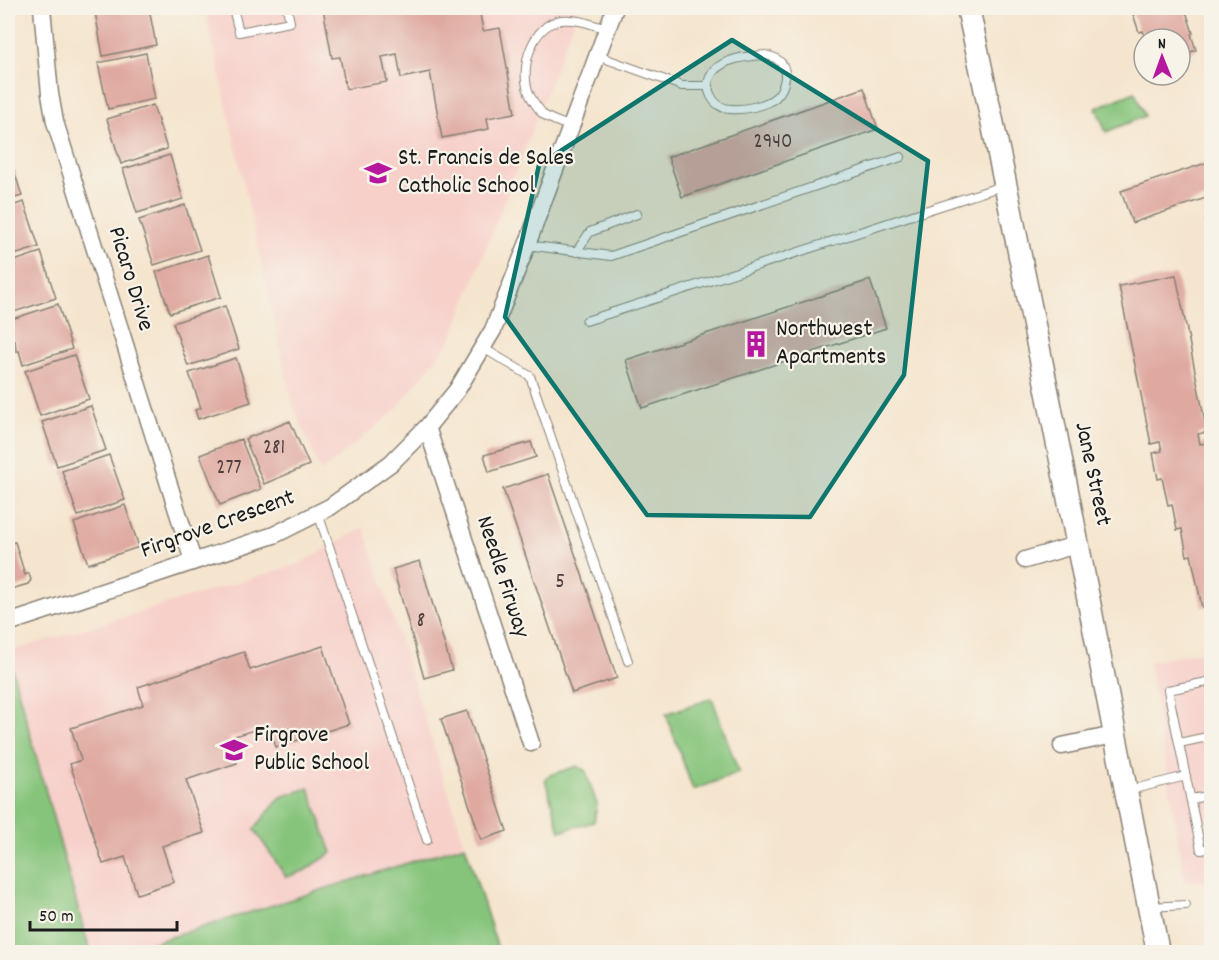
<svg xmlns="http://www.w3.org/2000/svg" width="1219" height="960" font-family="Dekko,sans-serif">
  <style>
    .built { fill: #f7d0ca }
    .green { fill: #86c47b; stroke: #51704c; stroke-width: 1.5 }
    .building { fill: #dfa9a0 }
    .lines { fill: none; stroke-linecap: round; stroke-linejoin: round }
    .service-casing { stroke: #888075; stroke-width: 10 }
    .minor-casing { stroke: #888075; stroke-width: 19 }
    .secondary-casing { stroke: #888075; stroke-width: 25 }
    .service { stroke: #fff; stroke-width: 8 }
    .minor { stroke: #fff; stroke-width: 16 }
    .secondary { stroke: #fff; stroke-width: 22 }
    .marked { fill: #0f766e; fill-opacity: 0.2; stroke: #0f766e; stroke-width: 4.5; stroke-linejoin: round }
    .labels { text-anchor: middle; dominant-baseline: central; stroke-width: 4.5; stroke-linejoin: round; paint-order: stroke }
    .number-label { font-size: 21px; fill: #4d3f3d }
    .poi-label { font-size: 24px; fill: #1c1c1c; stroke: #f7f3e8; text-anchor: start }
    .street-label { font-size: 24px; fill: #1c1c1c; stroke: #f7f3e8 }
  </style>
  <rect width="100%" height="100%" fill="#f7f3e8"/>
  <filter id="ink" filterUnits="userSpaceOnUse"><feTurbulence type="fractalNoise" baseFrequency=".0167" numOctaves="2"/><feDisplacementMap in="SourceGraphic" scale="12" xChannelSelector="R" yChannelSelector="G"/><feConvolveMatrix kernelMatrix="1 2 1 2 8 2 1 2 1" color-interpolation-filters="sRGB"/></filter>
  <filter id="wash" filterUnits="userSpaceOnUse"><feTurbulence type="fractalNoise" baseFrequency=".008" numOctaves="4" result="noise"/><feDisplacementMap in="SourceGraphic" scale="24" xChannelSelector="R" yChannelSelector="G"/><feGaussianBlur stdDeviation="1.35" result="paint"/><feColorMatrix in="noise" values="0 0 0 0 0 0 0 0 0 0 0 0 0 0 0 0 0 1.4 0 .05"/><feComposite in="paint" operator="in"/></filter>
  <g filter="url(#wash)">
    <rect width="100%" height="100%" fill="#f5e5ce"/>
    <path class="built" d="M205,8H579L451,339L396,410L321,472L293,406Z
      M364,527L465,845L123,952H90L8,652L299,564Z
      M1211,649V881L1185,882L1149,662Z"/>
    <path class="green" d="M1135,92L1145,116L1106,132L1096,108Z
      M8,654L90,952H8Z
      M712,698L739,773L693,790L666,714Z
      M577,766L585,770L597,804L594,822L560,831L545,780L550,775Z
      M309,788L332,853L304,871L286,877L254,829L281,797Z
      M465,845L499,952H123Z"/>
    <g id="blocks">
      <path class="building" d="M121,8H149L156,45L103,56L95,12Z
        M323,8H479L483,31L500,28L515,113L487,118L489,129L442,138L430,72L401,78L397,54L382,57L387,82L346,89L340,57L332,58Z
        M1131,8H1185L1193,33L1191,34L1196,50L1180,56V39H1146L1143,31L1139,32Z
        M146,53L155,99L108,109L98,63Z
        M864,88L878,129L682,197L668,157Z
        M153,105L167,149L121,164L107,119Z
        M8,152L22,196L8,200Z
        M170,155L183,199L137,213L123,169Z
        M1212,161V196L1132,223L1121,191Z
        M24,202L39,247L8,257V207Z
        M185,205L200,250L154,265L139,220Z
        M1212,218V238H1211L1205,220Z
        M41,252L56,298L8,314V263Z
        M208,255L221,297L170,313L156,272Z
        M1176,275L1207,432L1198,434L1200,444L1209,443L1212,456V605L1202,607L1191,555L1187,556L1182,529L1177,530L1172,504L1168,505L1162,478L1158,479L1153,453L1162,451L1160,442L1151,444L1119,286Z
        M870,280L886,328L642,408L626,360Z
        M58,304L72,349L23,365L19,351H16L15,340L12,341L9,320Z
        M225,306L239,349L188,366L173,323Z
        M74,355L89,399L40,416L25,371Z
        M236,358L251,402L198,419L195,410L201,408L189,373Z
        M91,406L106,450L57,466L42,422Z
        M290,421L309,465L264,484L245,439Z
        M241,439L261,489L220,505L200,455Z
        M531,442L536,457L489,472L484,455Z
        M109,455L125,500L78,516L62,471Z
        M548,474L617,678L572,693L503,489Z
        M125,505L139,547L88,564L74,523Z
        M15,542L25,575L29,573L31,580L28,584L8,590V544Z
        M420,561L452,670L424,678L393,569Z
        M323,646L349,724L276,747L269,725L229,738L237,763L186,780L204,833L162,846L174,882L137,894L125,857L103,864L70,764L81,760L71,728L143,705L138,687L244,652L250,670Z
        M467,711L507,831L481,840L441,719Z"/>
    </g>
  </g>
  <g filter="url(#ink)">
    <use href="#blocks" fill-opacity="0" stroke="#888075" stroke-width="1.5"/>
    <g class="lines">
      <defs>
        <path id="service" d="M233,8L239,32L290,22L287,8
          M765,55C769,56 775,57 778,60C790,69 785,88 776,97C766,106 744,110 731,109C714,109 701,88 713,72C724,58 749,56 765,55Z
          M598,56L682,86H709
          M571,127C563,123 548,120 542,113C538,108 531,99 529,93C519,68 532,25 561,20C577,18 593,25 607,29
          M527,245L611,256L901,157
          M576,252L590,232L637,214
          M586,321L1005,185
          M483,348L530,376L628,661
          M318,513L427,840
          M1212,681L1168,690L1201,850L1212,848
          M1179,743L1212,736
          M1126,791L1186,776
          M1191,799L1212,795
          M1149,907L1186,905"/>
        <path id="minor" d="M42,8L50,94L55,122L193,561
          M427,427L531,743
          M1025,560L1079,544
          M8,623L274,535L330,507L391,463L427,427L457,390L493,330L527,245L615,8
          M1062,746L1114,735"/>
        <path id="secondary" d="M968,8C1036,322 1095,637 1158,952"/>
      </defs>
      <use href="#service" class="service-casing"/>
      <use href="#minor" class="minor-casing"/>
      <use href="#secondary" class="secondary-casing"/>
      <use href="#service" class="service"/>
      <use href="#minor" class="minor"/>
      <use href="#secondary" class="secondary"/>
    </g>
  </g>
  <path class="marked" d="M732,40L928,161L904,375L810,517L647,515L505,317L539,165Z"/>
  <defs>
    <symbol id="school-bare" viewBox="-9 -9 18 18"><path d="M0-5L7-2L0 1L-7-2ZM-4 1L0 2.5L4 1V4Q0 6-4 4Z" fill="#b5179e" stroke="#f7f3e8" stroke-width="2.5" paint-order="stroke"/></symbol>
    <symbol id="building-bare" viewBox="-9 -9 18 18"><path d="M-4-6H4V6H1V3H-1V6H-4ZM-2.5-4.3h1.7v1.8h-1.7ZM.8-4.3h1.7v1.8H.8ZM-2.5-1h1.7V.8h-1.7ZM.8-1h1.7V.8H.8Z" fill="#b5179e" stroke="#f7f3e8" stroke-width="2.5" paint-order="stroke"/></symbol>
  </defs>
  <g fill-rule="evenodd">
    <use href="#school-bare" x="359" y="154" width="38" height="38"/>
    <use href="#building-bare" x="737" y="325" width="38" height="38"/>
    <use href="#school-bare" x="215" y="731" width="38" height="38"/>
  </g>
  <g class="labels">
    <g class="number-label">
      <text x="773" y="143">2940</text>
      <text x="274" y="449">281</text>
      <text x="229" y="469">277</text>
      <text x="560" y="583">5</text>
      <text x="421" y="622">8</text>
    </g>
    <g class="poi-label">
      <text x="398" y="159">St. Francis de Sales<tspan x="398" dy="28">Catholic School</tspan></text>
      <text x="776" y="330">Northwest<tspan x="776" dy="28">Apartments</tspan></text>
      <text x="254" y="736">Firgrove<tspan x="254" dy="28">Public School</tspan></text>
    </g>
    <g class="street-label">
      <text transform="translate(130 279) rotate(73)">Picaro Drive</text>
      <text transform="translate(1092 474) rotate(78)">Jane Street</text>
      <text transform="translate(218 525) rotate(-20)">Firgrove Crescent</text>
      <text transform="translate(502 577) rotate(72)">Needle Firway</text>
    </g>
  </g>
  <rect width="1219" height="960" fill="none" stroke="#f7f3e8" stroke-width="30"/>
  <g transform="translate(1162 57) rotate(359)"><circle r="28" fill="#f7f3e8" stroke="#9f9d96" stroke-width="1.5"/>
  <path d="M0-4.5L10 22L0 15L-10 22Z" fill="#b5179e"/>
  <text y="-9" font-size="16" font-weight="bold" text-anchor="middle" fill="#1c1c1c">N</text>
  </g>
  <path d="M30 921v9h147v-9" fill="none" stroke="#1c1c1c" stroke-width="3"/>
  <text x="39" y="921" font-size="18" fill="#1c1c1c" stroke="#f7f3e8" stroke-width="4.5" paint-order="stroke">50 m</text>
</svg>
